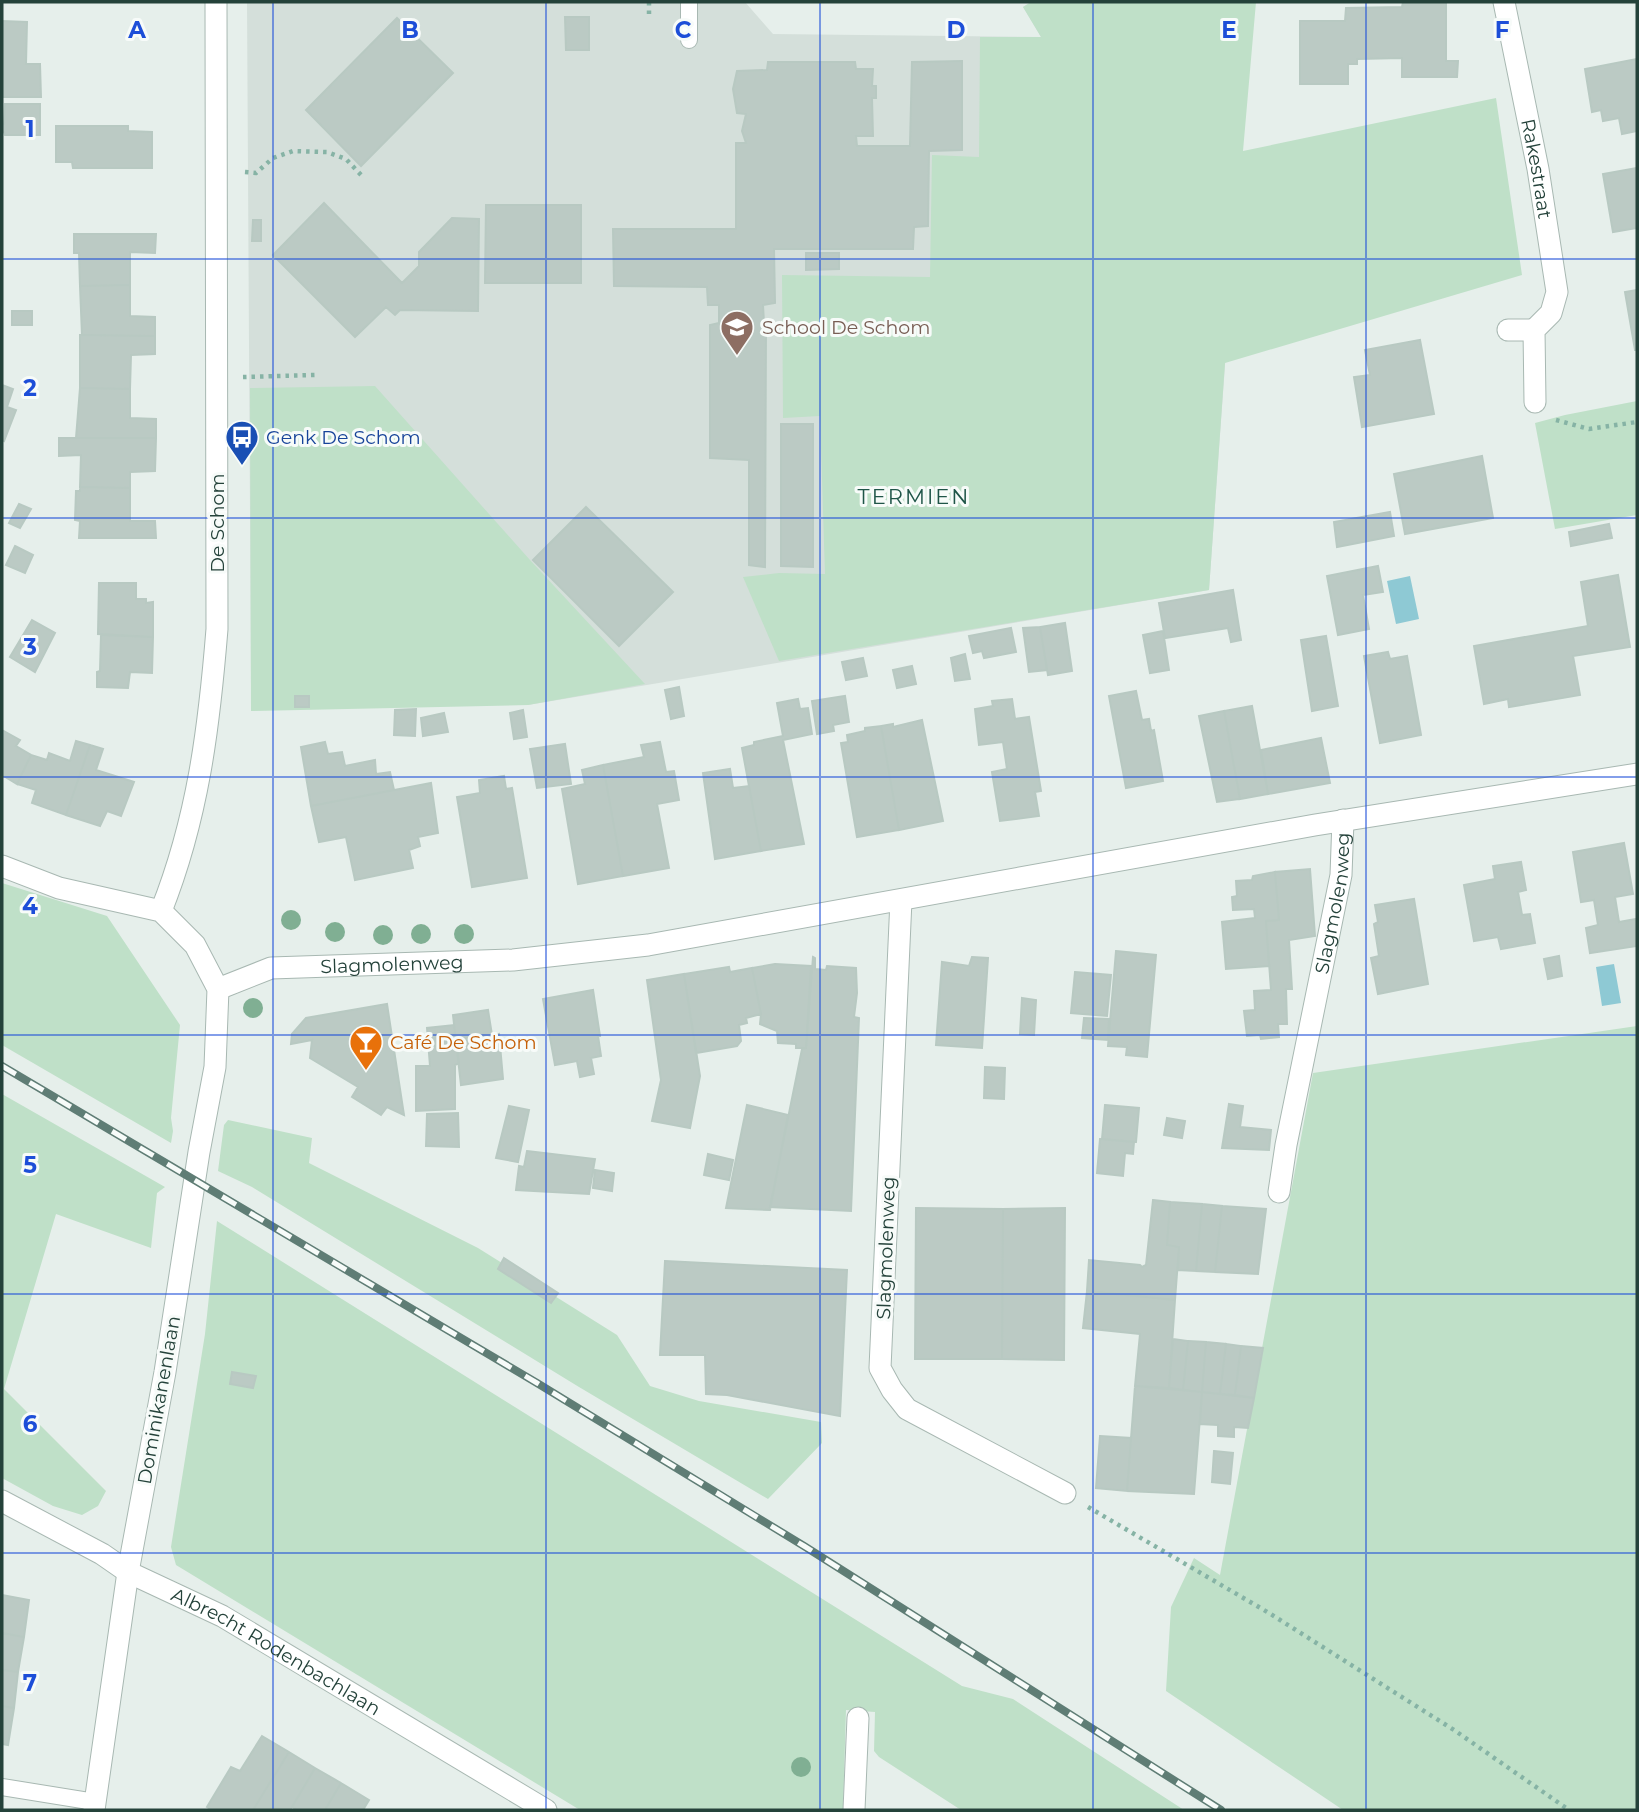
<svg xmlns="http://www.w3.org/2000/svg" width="1639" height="1812" font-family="Montserrat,sans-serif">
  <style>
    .built { fill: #d4dfda }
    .green { fill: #bfe0c8 }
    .water { fill: #8ec9d4 }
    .building { fill: #bbcac4; stroke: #b8c9c2; stroke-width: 2 }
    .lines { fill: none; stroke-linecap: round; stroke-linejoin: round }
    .service-casing { stroke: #a8b8b2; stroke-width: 18 }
    .minor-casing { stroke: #a8b8b2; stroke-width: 23 }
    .path { stroke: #86b3a5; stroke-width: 4.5; stroke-dasharray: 3.5 5; stroke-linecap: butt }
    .service { stroke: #fff; stroke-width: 16 }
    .minor { stroke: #fff; stroke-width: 21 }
    .rail-casing { stroke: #5f7d75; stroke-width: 8 }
    .rail { stroke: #f7fbf9; stroke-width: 5; stroke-dasharray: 16; stroke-linecap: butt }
    .tree { fill: #80af93 }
    .grid { fill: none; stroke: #1d4ed8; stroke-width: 2; stroke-opacity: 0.55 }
    .labels { text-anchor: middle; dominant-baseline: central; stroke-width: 6; stroke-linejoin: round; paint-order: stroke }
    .street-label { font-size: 19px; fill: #24423a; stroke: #f7fbf9 }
    .education-label { font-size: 19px; fill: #785e54; stroke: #f7fbf9; text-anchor: start }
    .transit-label { font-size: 19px; fill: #164399; stroke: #f7fbf9; text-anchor: start }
    .food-label { font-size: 19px; fill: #c56008; stroke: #f7fbf9; text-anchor: start }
    .neighbourhood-label { font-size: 21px; letter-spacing: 2px; fill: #1f5548; stroke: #f7fbf9 }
    .grid-label { font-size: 23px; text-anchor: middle; font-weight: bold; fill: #1d4ed8; stroke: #f7fbf9; stroke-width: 6; stroke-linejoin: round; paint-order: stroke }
  </style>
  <rect width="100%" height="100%" fill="#e6efeb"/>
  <path class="built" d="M247,2H745L773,34L1041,37L1023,7L1031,2L1226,351L1209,590L528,705L251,685Z"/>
  <path class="green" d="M1031,2H1256L1243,151L1496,98L1522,275L1225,363L1209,590L779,661L743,577L779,573L825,574L820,416L783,418L782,275L930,277L932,155L979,157L980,37H1041L1023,7Z
    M375,386L530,560L645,684L528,705L251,711L250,388Z
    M1637,401V515L1555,529L1535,423L1565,415Z
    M2,883L107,916L180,1025L171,1118L173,1131L171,1143L2,1045Z
    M1637,1026V1810H1343L1166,1691L1171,1607L1194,1558L1220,1575L1313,1073Z
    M2,1094L165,1187L157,1193L151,1248L56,1214L4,1389L106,1491L98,1506L82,1515L53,1506L2,1478Z
    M228,1120L312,1138L309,1163L478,1248L617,1335L650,1386L699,1401L821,1422L822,1443L768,1499L579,1387L252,1187L218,1171L224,1125Z
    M217,1221L962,1686L1013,1699L1184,1810H961L879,1757L874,1751L875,1712L846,1710L843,1810H580L176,1565L171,1547L205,1334Z"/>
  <path class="water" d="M1410,576L1419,619L1396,624L1387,581Z
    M1614,964L1621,1003L1602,1006L1596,967Z"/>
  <path class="building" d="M1403,2H1446V61H1458L1457,77H1402V58L1357,59V64H1348V84H1300V21H1345L1346,8L1402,7Z
    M565,17H589V50H566Z
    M397,18L453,73L361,166L306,110Z
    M2,21L27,22L26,64H40L41,97H2Z
    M1637,59V131L1622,134L1619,118L1603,121L1601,110L1592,112L1585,69Z
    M962,61V150L929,151L928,226L914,227L913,249H774L775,303L763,305L764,323L766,324L765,567L749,565V460L710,458V325L719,323V305H708L707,287L614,286L613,229H736V143H746L742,131L746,114L737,113L733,89L737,71L767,70L768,62H855L856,69H873L872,86H876V98H872L873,136H856L857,146H910L912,62Z
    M5,104H40V135H5L4,132H2V124H4Z
    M56,126H128V131L152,132V168H73L72,162H56Z
    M1637,168V228L1613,232L1603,174Z
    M324,203L402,283L419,266V252L452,218L479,219L478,311L400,310L395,315L386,307L355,337L273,255Z
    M486,205H581V283H485Z
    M253,220H261V241H252Z
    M74,234H156L155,253L130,252V285L80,286L79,253H74Z
    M806,253H839V269L806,270Z
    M130,285V316L155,317V336L82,335L80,286Z
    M1637,290V350H1635L1625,292Z
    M12,311H32V325H12Z
    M80,335L155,336V354L131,355L130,389L80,388Z
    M1420,340L1434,414L1362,427L1354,377L1370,375L1365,350Z
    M2,385L13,389L7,407L16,410L4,441L2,440Z
    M80,388L130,389V418L156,419V438H76Z
    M781,424H813V567L781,566Z
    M59,438H156L155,471L130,472V488L80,487L81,455L59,456Z
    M1482,456L1493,518L1405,534L1394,474Z
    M80,487L130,488V521H155L156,538H79L80,521L75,520L76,491H80Z
    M19,504L31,509L20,528L9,523Z
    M586,507L673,592L619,646L533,560Z
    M1390,512L1394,536L1337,547L1334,522Z
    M1609,524L1612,538L1571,546L1569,532Z
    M15,546L33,555L25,573L6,565Z
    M1378,566L1383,592L1363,595L1369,629L1338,635L1327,576Z
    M1618,575L1630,647L1573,656L1580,695L1509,707L1508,699L1484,704L1474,646L1588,626L1581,582Z
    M99,583H136V599H146V603L153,602V637L98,634Z
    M1233,590L1241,640L1231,642L1228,628L1165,638L1159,603Z
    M32,620L55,633L35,672L10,657Z
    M1065,623L1072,671L1048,675L1040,627Z
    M1040,627L1047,670L1029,672L1023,628Z
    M1011,628L1016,652L984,658L982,651L973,653L969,636Z
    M1163,631L1169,670L1150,673L1143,635Z
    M101,635L153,637L152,673L130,672L128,688L97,687V672L100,671Z
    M1326,636L1338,706L1312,711L1301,640Z
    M1388,652L1390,659L1407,656L1421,735L1380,743L1364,656Z
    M965,654L970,679L955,681L951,658Z
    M863,658L867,676L846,680L842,662Z
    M912,666L916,684L897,688L893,670Z
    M679,687L684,716L671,719L665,690Z
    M1136,691L1142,720L1149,719L1151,731L1154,730L1163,781L1126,788L1109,696Z
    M295,696H309V707H295Z
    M845,696L849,722L833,725L834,731L817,734L812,701Z
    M798,699L800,709L808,708L812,734L783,740L804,844L761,851L742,748L754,745V742L783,736L777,703Z
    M1012,699L1015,719L1029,717L1041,791L1035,792L1039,816L1000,821L992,772L1007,769L1003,742L979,745L975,709L993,706L992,701Z
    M1252,706L1268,794L1240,799L1224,711Z
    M416,709L415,736L394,735L395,710Z
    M523,710L527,737L514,739L510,713Z
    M1224,711L1240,799L1217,802L1199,716Z
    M444,713L448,732L423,736L421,718Z
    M922,720L943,821L899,830L881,726L893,724V727Z
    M881,726L899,830L857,837L841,743L848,742L847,735L865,731V728Z
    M2,730L20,740L16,746L31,755L17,784L2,775Z
    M1321,738L1330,783L1268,794L1261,750Z
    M76,741L90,745L66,815L32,803L36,790L17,784L31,755L47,760L49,753L70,761Z
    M325,742L328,754L342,752L345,766L375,760L376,774L390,772L394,790L311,806L301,747Z
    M660,742L666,772L674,771L679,800L657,804L669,868L623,876L603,765L644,757L641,745Z
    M565,744L571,784L537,788L530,749Z
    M90,745L103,749L96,770L134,782L121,816L107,811L100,826L66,815Z
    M603,765L623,876L578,884L562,789L585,784L582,770Z
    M730,769L733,788L749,786L761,851L715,859L703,773Z
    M504,776L506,789L512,788L527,878L472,887L457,797L480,793L479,780Z
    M431,783L438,833L418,837L420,846L409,850L413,868L355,880L346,837L319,842L311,806Z
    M1624,843L1633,894L1615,897L1619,922L1636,919L1637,946L1590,953L1586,928L1598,925L1594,900L1581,902L1573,852Z
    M1521,862L1526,890L1518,892L1522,915L1530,914L1535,943L1501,949L1498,937L1474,941L1464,885L1495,879L1493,866Z
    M1310,869L1315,936L1289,940L1292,989H1286L1287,1024H1278L1279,1037L1261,1039L1260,1035L1247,1036L1244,1011L1255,1010L1254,991L1271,990L1266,921L1279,920L1275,872Z
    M1275,872L1279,920L1266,921L1269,966L1226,969L1222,922L1255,918L1254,909L1233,910L1232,897L1237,896L1236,881L1252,880L1253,876Z
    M1414,899L1428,984L1378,994L1371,958L1379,956L1374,924L1378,922L1375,905Z
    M1116,951L1156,955L1147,1057L1126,1055L1127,1047L1108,1046Z
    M1559,956L1562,976L1548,979L1544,959Z
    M813,957L815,958V969L826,970L827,966L856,968L857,993L854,1017L859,1018L851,1211L770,1207L802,1049L806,1048Z
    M972,957L988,958L982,1048L936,1045L942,962L969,966Z
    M775,964L811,966L806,1048H796V1044L778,1043L777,1031L760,1024L761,1014L752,968Z
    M729,967L730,972L752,968L761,1014L746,1018L747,1023L739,1025L741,1041L737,1046L696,1053L684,974Z
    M1075,972L1111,975L1107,1016L1071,1013Z
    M684,974L700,1076L690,1128L652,1121L661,1080L647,980Z
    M593,990L600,1036H598L601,1056L591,1058L594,1074L580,1077L577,1061L555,1065L543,999Z
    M1022,998L1036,1000L1034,1035L1020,1034Z
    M387,1004L404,1115L387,1107L381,1115L352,1097L358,1087L310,1058L312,1040L291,1044L292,1034L306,1018Z
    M488,1010L492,1035L499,1034L503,1079L461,1085L453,1015Z
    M1084,1018L1109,1019L1108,1040L1082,1038Z
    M454,1025L459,1063L455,1065V1109L416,1111V1066H430L427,1028Z
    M985,1067L1005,1068L1004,1099L984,1098Z
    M1229,1104L1243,1106L1240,1127L1271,1130L1269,1150L1222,1148Z
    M747,1105L788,1115L770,1210L726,1208Z
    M1105,1105L1139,1108L1136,1142L1102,1139Z
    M509,1106L529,1110L518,1162L496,1158Z
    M458,1113L459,1147L426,1146L427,1114Z
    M1167,1118L1185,1121L1182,1138L1164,1135Z
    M1100,1139L1134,1142L1133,1154L1125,1153L1123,1176L1097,1173Z
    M527,1151L595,1159L589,1194L516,1190L519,1166L524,1167Z
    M708,1154L733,1160L729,1180L704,1175Z
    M595,1170L614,1173L612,1191L593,1188Z
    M1153,1200L1170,1202L1167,1245L1179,1247L1175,1300L1087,1291L1089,1260L1140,1265L1142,1267L1146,1265Z
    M1170,1202L1202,1204L1196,1271L1178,1270L1179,1247L1167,1245Z
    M1202,1204L1222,1206L1215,1272L1196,1271Z
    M1222,1206L1266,1209L1258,1274L1215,1272Z
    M916,1208L1003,1209L1002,1359H915Z
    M1065,1208L1064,1360L1002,1359L1003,1209Z
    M504,1258L558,1293L551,1303L498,1269Z
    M665,1261L847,1270L840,1416L727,1395L706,1394L705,1355H660Z
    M1087,1291L1175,1300L1169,1388L1135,1386L1140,1334L1083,1328Z
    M1173,1339L1188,1341L1183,1390L1169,1388Z
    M1188,1341L1206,1342L1202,1392L1183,1390Z
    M1206,1342L1226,1344L1220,1394L1202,1392Z
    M1226,1344L1241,1346L1235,1395L1220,1394Z
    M1241,1346L1263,1348L1254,1398L1235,1395Z
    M232,1372L256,1376L253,1388L230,1384Z
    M1135,1386L1202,1392L1194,1494L1127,1491Z
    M1202,1392L1254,1398L1248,1428L1234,1427V1437L1218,1436V1425L1200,1424Z
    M1100,1436L1131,1438L1127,1491L1096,1488Z
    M1214,1451L1233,1453L1230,1484L1212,1482Z
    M2,1595L29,1600L24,1637L2,1633Z
    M2,1633L24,1637L18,1672L2,1670Z
    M2,1670L18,1672L14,1708L2,1706Z
    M2,1706L14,1708L8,1745L2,1744Z
    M262,1736L289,1752L253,1810H212L207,1807L231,1767L240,1771Z
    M289,1752L315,1768L292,1807L290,1810L271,1808L270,1810H253Z
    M315,1768L341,1783L325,1810H297L292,1807Z
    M341,1783L369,1800L363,1810H325Z"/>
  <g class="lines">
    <defs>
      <path id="service" d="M689,2V40
        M2,1787L95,1802"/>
      <g id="minor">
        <path id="s1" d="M1504,2L1538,169L1557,292L1551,313L1534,330L1535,402"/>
        <path d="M1508,330H1534"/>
        <path d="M2,866L59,888L161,911L195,945L218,989L215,1067L199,1152L165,1372L128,1572L94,1810"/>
        <path d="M901,900L880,1368L892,1390L907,1409L1065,1493"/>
        <path d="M161,911C198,818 209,728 217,629L216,2"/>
        <path id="s2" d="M218,989L271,968L513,960L648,945L1315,825L1637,774"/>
        <path id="s3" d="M1279,1192L1286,1145L1341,875L1343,820"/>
        <path id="s4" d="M2,1501L102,1554L128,1572L222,1616L546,1810"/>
        <path d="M854,1810L858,1718"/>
      </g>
    </defs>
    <use href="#service" class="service-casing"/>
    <use href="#minor" class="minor-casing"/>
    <path class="path" d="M649,2V16
      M245,172L256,173L273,158L293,151L327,152L346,159L362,176
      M243,377L315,375
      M1556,420L1589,429L1637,422
      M1088,1507L1269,1613L1454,1730L1569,1810"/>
    <use href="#service" class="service"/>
    <use href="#minor" class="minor"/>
    <defs>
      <path id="rail" d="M2,1066L537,1383L804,1546L1221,1810"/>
    </defs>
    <use href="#rail" class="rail-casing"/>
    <use href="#rail" class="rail"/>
  </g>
  <g class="tree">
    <circle cx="291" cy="920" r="10"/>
    <circle cx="335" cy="932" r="10"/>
    <circle cx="421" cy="934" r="10"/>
    <circle cx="464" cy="934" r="10"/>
    <circle cx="383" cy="935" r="10"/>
    <circle cx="253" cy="1008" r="10"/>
    <circle cx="801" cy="1767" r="10"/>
  </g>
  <path class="grid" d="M273,2V1810M546,2V1810M820,2V1810M1093,2V1810M1366,2V1810M2,259H1637M2,518H1637M2,777H1637M2,1035H1637M2,1294H1637M2,1553H1637"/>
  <defs>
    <symbol id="school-pin" viewBox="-11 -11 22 30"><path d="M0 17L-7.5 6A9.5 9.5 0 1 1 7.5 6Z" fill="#8d6e63" stroke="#f7fbf9"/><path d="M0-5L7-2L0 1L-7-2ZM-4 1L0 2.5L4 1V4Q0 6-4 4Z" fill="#fff"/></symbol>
    <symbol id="bus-pin" viewBox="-11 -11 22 30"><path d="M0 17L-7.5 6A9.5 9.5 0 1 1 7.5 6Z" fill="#1a4fb4" stroke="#f7fbf9"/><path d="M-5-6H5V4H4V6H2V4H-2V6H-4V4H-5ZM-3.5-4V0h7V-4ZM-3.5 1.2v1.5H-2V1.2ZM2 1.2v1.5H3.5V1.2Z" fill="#fff"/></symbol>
    <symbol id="bar-pin" viewBox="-11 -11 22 30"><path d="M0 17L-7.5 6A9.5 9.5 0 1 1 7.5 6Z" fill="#e8710a" stroke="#f7fbf9"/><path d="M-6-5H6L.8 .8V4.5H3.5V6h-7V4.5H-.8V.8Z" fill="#fff"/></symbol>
  </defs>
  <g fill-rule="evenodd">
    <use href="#school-pin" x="718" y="308" width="38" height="52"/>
    <use href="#bus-pin" x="223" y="418" width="38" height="52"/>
    <use href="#bar-pin" x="347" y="1023" width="38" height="52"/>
  </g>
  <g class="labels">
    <g class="street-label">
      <text stroke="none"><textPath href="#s1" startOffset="170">Rakestraat</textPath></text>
      <text transform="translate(217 523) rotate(-90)">De Schom</text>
      <text stroke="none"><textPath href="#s3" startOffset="294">Slagmolenweg</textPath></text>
      <text stroke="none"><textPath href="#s2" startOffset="178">Slagmolenweg</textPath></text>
      <text transform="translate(886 1248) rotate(-88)">Slagmolenweg</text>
      <text transform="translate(159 1400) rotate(-80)">Dominikanenlaan</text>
      <text stroke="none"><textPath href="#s4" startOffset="313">Albrecht Rodenbachlaan</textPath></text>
    </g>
    <g class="education-label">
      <text x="762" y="327">School De Schom</text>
    </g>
    <g class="transit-label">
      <text x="266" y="437">Genk De Schom</text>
    </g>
    <g class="food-label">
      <text x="390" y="1042">Café De Schom</text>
    </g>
    <g class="neighbourhood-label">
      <text x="914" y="496">TERMIEN</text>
    </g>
  </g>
  <g class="grid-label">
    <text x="137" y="38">A</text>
    <text x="410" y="38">B</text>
    <text x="683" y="38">C</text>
    <text x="956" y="38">D</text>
    <text x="1229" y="38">E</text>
    <text x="1502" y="38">F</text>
    <text x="30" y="137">1</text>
    <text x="30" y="396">2</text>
    <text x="30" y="655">3</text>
    <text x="30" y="914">4</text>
    <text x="30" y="1173">5</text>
    <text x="30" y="1432">6</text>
    <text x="30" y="1691">7</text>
  </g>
  <rect width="1639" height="1812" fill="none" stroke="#24423a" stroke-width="7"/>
</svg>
